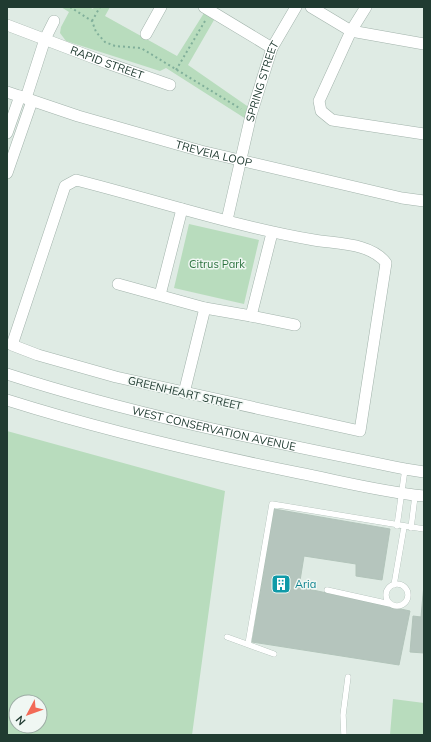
<svg xmlns="http://www.w3.org/2000/svg" width="431" height="742" font-family="Mulish,sans-serif">
  <style>
    .green { fill: #b8dcbd; fill-rule: evenodd }
    .building { fill: #b5c5bd; stroke: #b2c4ba }
    .lines { fill: none; stroke-linecap: round; stroke-linejoin: round }
    .service-casing { stroke: #a2b3ab; stroke-width: 6 }
    .minor-casing { stroke: #a2b3ab; stroke-width: 12 }
    .path { stroke: #80af9a; stroke-width: 2; stroke-dasharray: 2 3; stroke-linecap: butt }
    .service { stroke: #fff; stroke-width: 5.5 }
    .minor { stroke: #fff; stroke-width: 11 }
    .labels { text-anchor: middle; dominant-baseline: central; stroke-width: 3; stroke-linejoin: round; paint-order: stroke }
    .street-label { font-size: 11px; fill: #203b31; stroke: #f0f7f3 }
    .park-label { font-size: 11px; fill: #2b723e; stroke: #f0f7f3 }
    .culture-label { font-size: 11px; fill: #0d838f; stroke: #f0f7f3; text-anchor: start }
  </style>
  <rect width="100%" height="100%" fill="#dfebe4"/>
  <path class="green" d="M61,7H89L93,9L94,7H110L105,16L177,56L204,13L214,20L188,65L250,108L246,119L166,68L160,71L66,41L60,33L61,27L69,12Z
    M189,224L259,240L244,304L174,288Z
    M7,431L225,491L192,735H7ZM16,702H40V726H16Z
    M393,699L424,703V735H390Z"/>
  <path class="building" d="M274,509L390,529L382,580L356,576V564L304,556L299,587L410,611L399,665L252,642Z
    M424,584V653L410,652L413,616L421,617Z"/>
  <g class="lines">
    <defs>
      <path id="service" d="M397,526L405,469
        M411,528L415,496
        M386 595a11 11 0 1 1 22 0a11 11 0 1 1-22 0Z
        M394,585L404,527
        M327,590L390,604
        M227,637L274,654
        M248,644L272,504L424,529
        M344,735L343,715L348,677"/>
      <g id="minor">
        <path d="M204,7L272,48"/>
        <path d="M311,7L351,31L424,44"/>
        <path d="M366,7L351,31L319,101L321,111L332,120L424,134"/>
        <path id="s1" d="M7,25L107,63L170,85"/>
        <path d="M146,34L161,7"/>
        <path id="s2" d="M7,92L78,116L201,151L402,198L424,201"/>
        <path d="M26,98L45,39L54,21"/>
        <path d="M7,133L20,96"/>
        <path d="M7,173L32,101"/>
        <path d="M76,180C155,200 233,226 314,240C338,244 371,243 386,263L360,431L116,377L38,355L12,345L65,186Z"/>
        <path id="s3" d="M227,220L251,115L272,48L296,7"/>
        <path d="M118,284L205,308L251,316L272,233"/>
        <path d="M160,295L182,209"/>
        <path d="M251,316L295,325"/>
        <path id="s4" d="M7,374C137,416 271,442 405,469L424,472"/>
        <path d="M184,393L205,308"/>
        <path d="M7,400C102,430 201,453 299,473C340,481 382,492 424,496"/>
      </g>
    </defs>
    <use href="#service" class="service-casing"/>
    <use href="#minor" class="minor-casing"/>
    <path class="path" d="M70,7L92,21L96,32L105,42L115,46L141,48L241,109
      M92,21L100,7
      M176,70L205,21"/>
    <use href="#service" class="service"/>
    <use href="#minor" class="minor"/>
  </g>
  <defs>
    <symbol id="building-square" viewBox="-11 -11 22 22"><rect x="-9" y="-9" width="18" height="18" rx="4" fill="#0f9aa8" stroke="#f0f7f3"/><path d="M-4-6H4V6H1V3H-1V6H-4ZM-2.5-4.3h1.7v1.8h-1.7ZM.8-4.3h1.7v1.8H.8ZM-2.5-1h1.7V.8h-1.7ZM.8-1h1.7V.8H.8Z" fill="#fff"/></symbol>
  </defs>
  <g fill-rule="evenodd">
    <use href="#building-square" x="270" y="573" width="22" height="22"/>
  </g>
  <g class="labels">
    <g class="street-label">
      <text stroke="none"><textPath href="#s1" startOffset="107">RAPID STREET</textPath></text>
      <text stroke="none"><textPath href="#s3" startOffset="143">SPRING STREET</textPath></text>
      <text stroke="none"><textPath href="#s2" startOffset="216">TREVEIA LOOP</textPath></text>
      <text transform="translate(185 393) rotate(13)">GREENHEART STREET</text>
      <text stroke="none"><textPath href="#s4" startOffset="214">WEST CONSERVATION AVENUE</textPath></text>
    </g>
    <g class="park-label">
      <text x="217" y="264">Citrus Park</text>
    </g>
    <g class="culture-label">
      <text x="295" y="584">Aria</text>
    </g>
  </g>
  <rect width="431" height="742" fill="none" stroke="#203b31" stroke-width="16"/>
  <g transform="translate(28 714) rotate(229)"><circle r="19" fill="#f0f7f3" stroke="#9daca5"/>
  <path d="M0-3L7 15L0 10L-7 15Z" fill="#f26a56"/>
  <text y="-6" font-size="11" font-weight="bold" text-anchor="middle" fill="#203b31">N</text>
  </g>
</svg>
